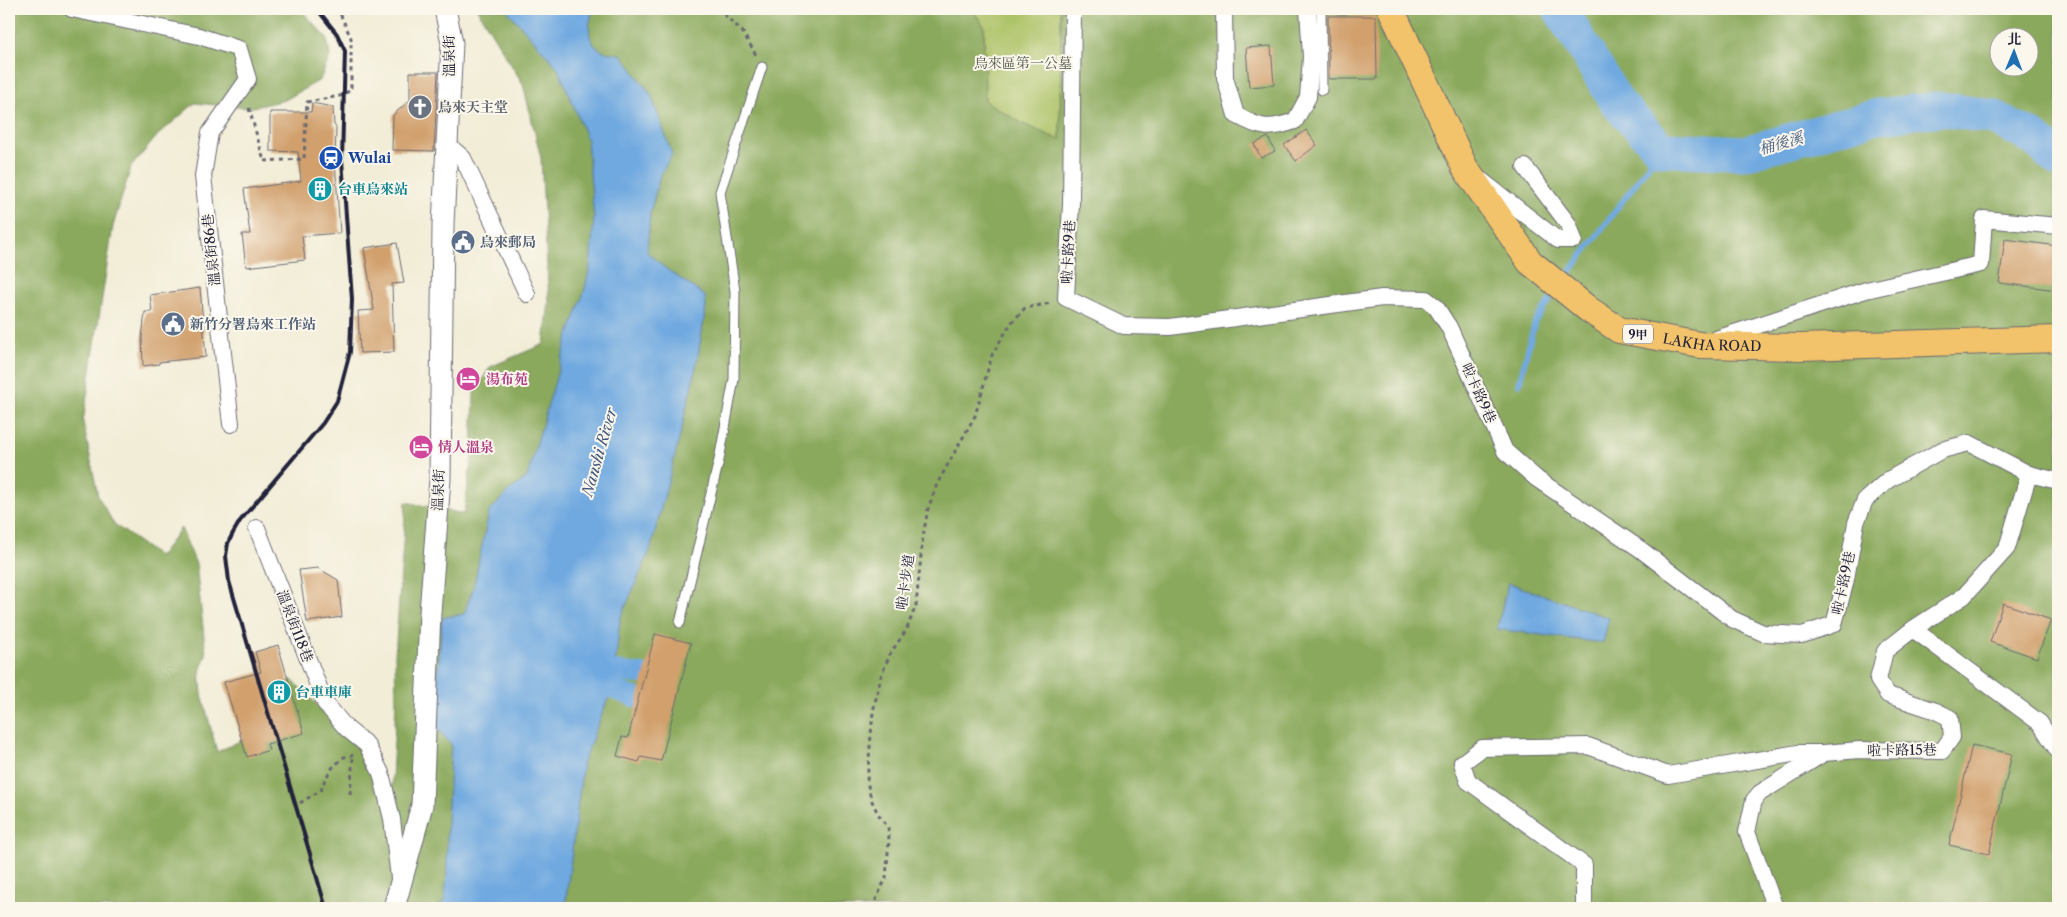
<svg xmlns="http://www.w3.org/2000/svg" width="2067" height="917" font-family="'Libre Caslon Text','Noto Serif TC',serif">
  <style>
    .green { fill: #adc367; stroke: #687251 }
    .forest { fill: #8aa95c; stroke: #56664c; fill-rule: evenodd }
    .water { fill: #70a9e0; stroke: #49668e }
    .lines { fill: none; stroke-linecap: round; stroke-linejoin: round }
    .stream { stroke: #70a9e0; stroke-width: 5.5 }
    .canal { stroke: #70a9e0; stroke-width: 20 }
    .river { stroke: #70a9e0; stroke-width: 35 }
    .building { fill: #d1a06d }
    .service-casing { stroke: #6b6972; stroke-width: 11 }
    .minor-casing { stroke: #6b6972; stroke-width: 18 }
    .tertiary-casing { stroke: #6b6972; stroke-width: 23 }
    .primary-casing { stroke: #6b6972; stroke-width: 28 }
    .path { stroke: #6b6972; stroke-width: 3; stroke-dasharray: 4 4; stroke-linecap: butt }
    .service { stroke: #fff; stroke-width: 9 }
    .minor { stroke: #fff; stroke-width: 16 }
    .tertiary { stroke: #fff; stroke-width: 21 }
    .primary { stroke: #f2c36a; stroke-width: 26 }
    .rail { stroke: #22223b; stroke-width: 4 }
    .labels { text-anchor: middle; dominant-baseline: central; stroke-width: 4; stroke-linejoin: round; paint-order: stroke }
    .shield { fill: #fbf7ec; stroke: #636270; stroke-width: 1 }
    .shield-label { font-size: 12px; font-weight: bold; fill: #22223b }
    .street-label { font-size: 14px; fill: #22223b; stroke: #fbf7ec }
    .park-label { font-size: 14px; fill: #535a4a; stroke: #fbf7ec }
    .worship-label { font-size: 14px; font-weight: bold; fill: #5b616d; stroke: #fbf7ec; text-anchor: start }
    .transit-label { font-size: 14px; font-weight: bold; fill: #164399; stroke: #fbf7ec; text-anchor: start }
    .culture-label { font-size: 14px; font-weight: bold; fill: #0d838f; stroke: #fbf7ec; text-anchor: start }
    .service-label { font-size: 14px; font-weight: bold; fill: #4e5e75; stroke: #fbf7ec; text-anchor: start }
    .hotel-label { font-size: 14px; font-weight: bold; fill: #b23c85; stroke: #fbf7ec; text-anchor: start }
    .water-label { font-size: 15px; font-style: italic; fill: #41587d; stroke: #fbf7ec }
  </style>
  <rect width="100%" height="100%" fill="#fbf7ec"/>
  <filter id="ink" filterUnits="userSpaceOnUse"><feTurbulence type="fractalNoise" baseFrequency=".02" numOctaves="2"/><feDisplacementMap in="SourceGraphic" scale="10" xChannelSelector="R" yChannelSelector="G"/><feConvolveMatrix kernelMatrix="1 2 1 2 8 2 1 2 1" color-interpolation-filters="sRGB"/></filter>
  <filter id="wash" filterUnits="userSpaceOnUse"><feTurbulence type="fractalNoise" baseFrequency=".0096" numOctaves="4" result="noise"/><feDisplacementMap in="SourceGraphic" scale="20" xChannelSelector="R" yChannelSelector="G"/><feGaussianBlur stdDeviation="1.12" result="paint"/><feColorMatrix in="noise" values="0 0 0 0 0 0 0 0 0 0 0 0 0 0 0 0 0 1.4 0 .05"/><feComposite in="paint" operator="in"/></filter>
  <g filter="url(#wash)">
    <rect width="100%" height="100%" fill="#f2edd7"/>
    <path class="green" d="M972,9H1061L1060,141L1023,124L985,101L984,26Z"/>
    <path class="forest" d="M9,9H300L327,38L330,56L320,80L285,100L249,108L195,103L158,135L131,167L113,226L83,422L98,496L114,524L159,557L181,528L196,564L206,655L200,671L202,694L217,752L242,740L272,708L291,679L344,731L365,757L391,799L396,702L395,656L406,502L464,514L472,456L474,393L490,367L544,344L549,302L541,158L523,84L477,9H972L984,26L985,101L1023,124L1060,140L1061,9H2058V908H9ZM2000,38H2030V68H2000Z"/>
    <path class="water" d="M506,9H591L593,11C587,26 586,46 606,52C610,54 617,53 622,55L651,95L672,154L660,176L650,213L647,252L665,268L705,296L706,307L697,362L679,440L650,551L620,619L613,686L583,762L565,908H435L444,903L447,876V823L451,744L436,727L435,709L442,618L464,614L473,589L489,512L508,492L527,477L568,337L584,292L590,267L594,218L587,140L575,109L558,68Z
      M1508,583L1609,618L1603,643L1497,629Z"/>
    <g class="lines">
      <path class="stream" d="M1570,272L1661,149
        M1519,384L1535,321L1550,300"/>
      <path class="canal" d="M589,668L665,677
        M588,680L656,705"/>
      <path class="river" d="M1560,9L1618,104L1661,149L1745,153L1878,116L1941,109L1993,117L2034,138L2058,160"/>
    </g>
    <g id="blocks">
      <path class="building" d="M1328,16H1376L1377,79H1329Z
        M1271,46L1274,85L1249,87L1246,48Z
        M410,72H438L434,151L392,150L393,115L410,100Z
        M312,103L333,107L334,125L336,127L335,161L340,233L302,236L305,260L246,267L242,234H250L244,189L301,181L298,152L270,151V112H311Z
        M1306,130L1317,145L1296,161L1284,145Z
        M1268,137L1275,151L1261,158L1254,144Z
        M2005,239L2058,246V290L1999,283Z
        M397,243L404,283L392,284L394,352L360,353L358,311L374,310L364,248Z
        M200,288L206,357L159,362V364L143,366L142,337L145,312H152L150,295Z
        M318,568L338,580L342,617L307,622L299,570Z
        M2003,603L2051,620L2037,658L1990,642Z
        M655,634L691,643L661,761L641,757L639,762L617,756L622,737L628,738Z
        M278,645L304,733L267,744L269,750L247,757L224,682L261,672L255,652Z
        M1972,745L2012,754L1989,854L1949,845Z"/>
    </g>
  </g>
  <g filter="url(#ink)">
    <use href="#blocks" fill-opacity="0" stroke="#6b6972" stroke-width="1"/>
    <g class="lines">
      <defs>
        <path id="service" d="M1321,9L1322,90
          M680,623L719,460L734,379L735,291L720,192L762,67"/>
        <path id="minor" d="M72,9L199,36L239,49L248,79L210,133L203,176L231,424
          M1073,9L1071,204L1066,298L1124,326L1170,327L1382,298L1426,299L1436,307L1449,327L1505,451L1537,479L1640,549L1732,619L1763,633L1802,635L1834,624L1845,584L1856,523L1865,500L1888,480L1942,450L1969,443L2029,474
          M1224,9L1225,78L1236,115C1261,129 1269,130 1295,121L1308,97L1311,57L1308,9
          M446,143L463,158L527,294
          M1481,180L1558,240H1574L1569,225L1525,167
          M1716,339L1866,290L1981,264L1984,219L2058,226
          M257,528L325,703L346,728L367,745L381,773L392,819L399,878
          M1913,629L2040,723L2058,751
          M1584,908V865L1468,781L1462,763L1482,748L1588,746L1668,775L1798,753H1824
          M1775,908L1747,832L1754,800L1760,793L1824,753L1859,750L1942,751L1952,737L1950,718L1936,711L1888,695L1878,680L1885,651L1913,629L1964,596L2007,548L2029,474L2058,481"/>
        <path id="tertiary" d="M394,908L422,805L430,613L440,479L443,225L452,43L445,9"/>
        <g id="primary">
          <path id="s1" d="M1391,9L1465,168L1530,262L1588,309L1619,330L1700,345L1801,347L2058,339"/>
        </g>
      </defs>
      <use href="#service" class="service-casing"/>
      <use href="#minor" class="minor-casing"/>
      <use href="#tertiary" class="tertiary-casing"/>
      <use href="#primary" class="primary-casing"/>
      <path class="path" d="M412,9L413,13
        M718,9L742,31L756,55
        M249,108L264,161L304,159L307,102L340,96L351,90V38L338,9
        M350,794L353,757
        M300,803L321,790L325,779L333,767L344,757L353,755
        M872,908L886,878L889,840L888,827L878,814L871,799L867,781L873,712L881,676L890,654L907,629L916,605L923,536L928,509L937,484L975,416L992,355L1011,323L1025,308L1051,303"/>
      <use href="#service" class="service"/>
      <use href="#minor" class="minor"/>
      <use href="#tertiary" class="tertiary"/>
      <use href="#primary" class="primary"/>
      <path class="rail" d="M317,9L337,34L345,51L342,160L352,299L350,352L337,401L323,423L240,521L233,533L228,543L226,556L229,581L326,908"/>
    </g>
  </g>
  <defs>
    <symbol id="church-disc" viewBox="-11 -11 22 22"><circle r="9.5" fill="#6b7280" stroke="#fbf7ec"/><path d="M-1.2-6h2.4v3.5h3.3v2.4h-3.3V6h-2.4V-.1h-3.3v-2.4h3.3Z" fill="#fff"/></symbol>
    <symbol id="station-disc" viewBox="-11 -11 22 22"><circle r="9.5" fill="#1a4fb4" stroke="#fbf7ec"/><path d="M-3-6H3Q5-6 5-4V2Q5 4 3 4L4.5 6H3L1.5 4h-3L-3 6H-4.5L-3 4Q-5 4-5 2V-4Q-5-6-3-6ZM-3.5-4v3h7v-3ZM-3.5 1v1.5H-2V1ZM2 1v1.5H3.5V1Z" fill="#fff"/></symbol>
    <symbol id="building-disc" viewBox="-11 -11 22 22"><circle r="9.5" fill="#0f9aa8" stroke="#fbf7ec"/><path d="M-4-6H4V6H1V3H-1V6H-4ZM-2.5-4.3h1.7v1.8h-1.7ZM.8-4.3h1.7v1.8H.8ZM-2.5-1h1.7V.8h-1.7ZM.8-1h1.7V.8H.8Z" fill="#fff"/></symbol>
    <symbol id="civic-disc" viewBox="-11 -11 22 22"><circle r="9.5" fill="#5c6f8a" stroke="#fbf7ec"/><path d="M-.6-6.5H3V-4.5H.6V-3L4-1V1h2V6H-6V1h2V-1L-.6-3ZM-1.2 2.5V6h2.4V2.5Z" fill="#fff"/></symbol>
    <symbol id="hotel-disc" viewBox="-11 -11 22 22"><circle r="9.5" fill="#d1479c" stroke="#fbf7ec"/><path d="M-6-4.5h1.5V1H6V5H4.5V3h-9V5H-6ZM-4 0a1.8 1.8 0 1 1 3.6 0ZM.5 0V-2.5h3Q6-2.5 6 0Z" fill="#fff"/></symbol>
  </defs>
  <g fill-rule="evenodd">
    <use href="#church-disc" x="406" y="93" width="28" height="28"/>
    <use href="#station-disc" x="317" y="144" width="28" height="28"/>
    <use href="#building-disc" x="306" y="175" width="28" height="28"/>
    <use href="#civic-disc" x="449" y="228" width="28" height="28"/>
    <use href="#civic-disc" x="159" y="310" width="28" height="28"/>
    <use href="#hotel-disc" x="454" y="365" width="28" height="28"/>
    <use href="#hotel-disc" x="407" y="433" width="28" height="28"/>
    <use href="#building-disc" x="265" y="678" width="28" height="28"/>
  </g>
  <g class="labels">
    <rect class="shield" x="1623" y="324.5" width="30" height="19" rx="4"/>
    <g class="shield-label">
      <text x="1638" y="334">9甲</text>
    </g>
    <g class="street-label">
      <text transform="translate(449 56) rotate(-90)">溫泉街</text>
      <text transform="translate(211 250) rotate(-96)">溫泉街86巷</text>
      <text transform="translate(1068 252) rotate(-87)">啦卡路9巷</text>
      <text stroke="none"><textPath href="#s1" startOffset="496">LAKHA ROAD</textPath></text>
      <text transform="translate(1479 393) rotate(66)">啦卡路9巷</text>
      <text transform="translate(438 490) rotate(-87)">溫泉街</text>
      <text transform="translate(905 582) rotate(-82)">啦卡步道</text>
      <text transform="translate(1843 583) rotate(-78)">啦卡路9巷</text>
      <text transform="translate(295 626) rotate(69)">溫泉街118巷</text>
      <text transform="translate(1902 750) rotate(-1)">啦卡路15巷</text>
    </g>
    <g class="park-label">
      <text x="1023" y="63">烏來區第一公墓</text>
    </g>
    <g class="worship-label">
      <text x="438" y="107">烏來天主堂</text>
    </g>
    <g class="transit-label">
      <text x="348" y="158">Wulai</text>
    </g>
    <g class="culture-label">
      <text x="338" y="189">台車烏來站</text>
      <text x="296" y="692">台車車庫</text>
    </g>
    <g class="service-label">
      <text x="480" y="242">烏來郵局</text>
      <text x="190" y="324">新竹分署烏來工作站</text>
    </g>
    <g class="hotel-label">
      <text x="486" y="379">湯布苑</text>
      <text x="438" y="447">情人溫泉</text>
    </g>
    <g class="water-label">
      <text transform="translate(1781 143) rotate(-16)">桶後溪</text>
      <text transform="translate(599 452) rotate(-74)">Nanshi River</text>
    </g>
  </g>
  <rect width="2067" height="917" fill="none" stroke="#fbf7ec" stroke-width="30"/>
  <g transform="translate(2014 52) rotate(1)"><circle r="24" fill="#fbf7ec" stroke="#a4a2a5"/>
  <path d="M0-4L9 19L0 12L-9 19Z" fill="#1f6fb2"/>
  <text y="-8" font-size="14" font-weight="bold" text-anchor="middle" fill="#22223b">北</text>
  </g>
</svg>
